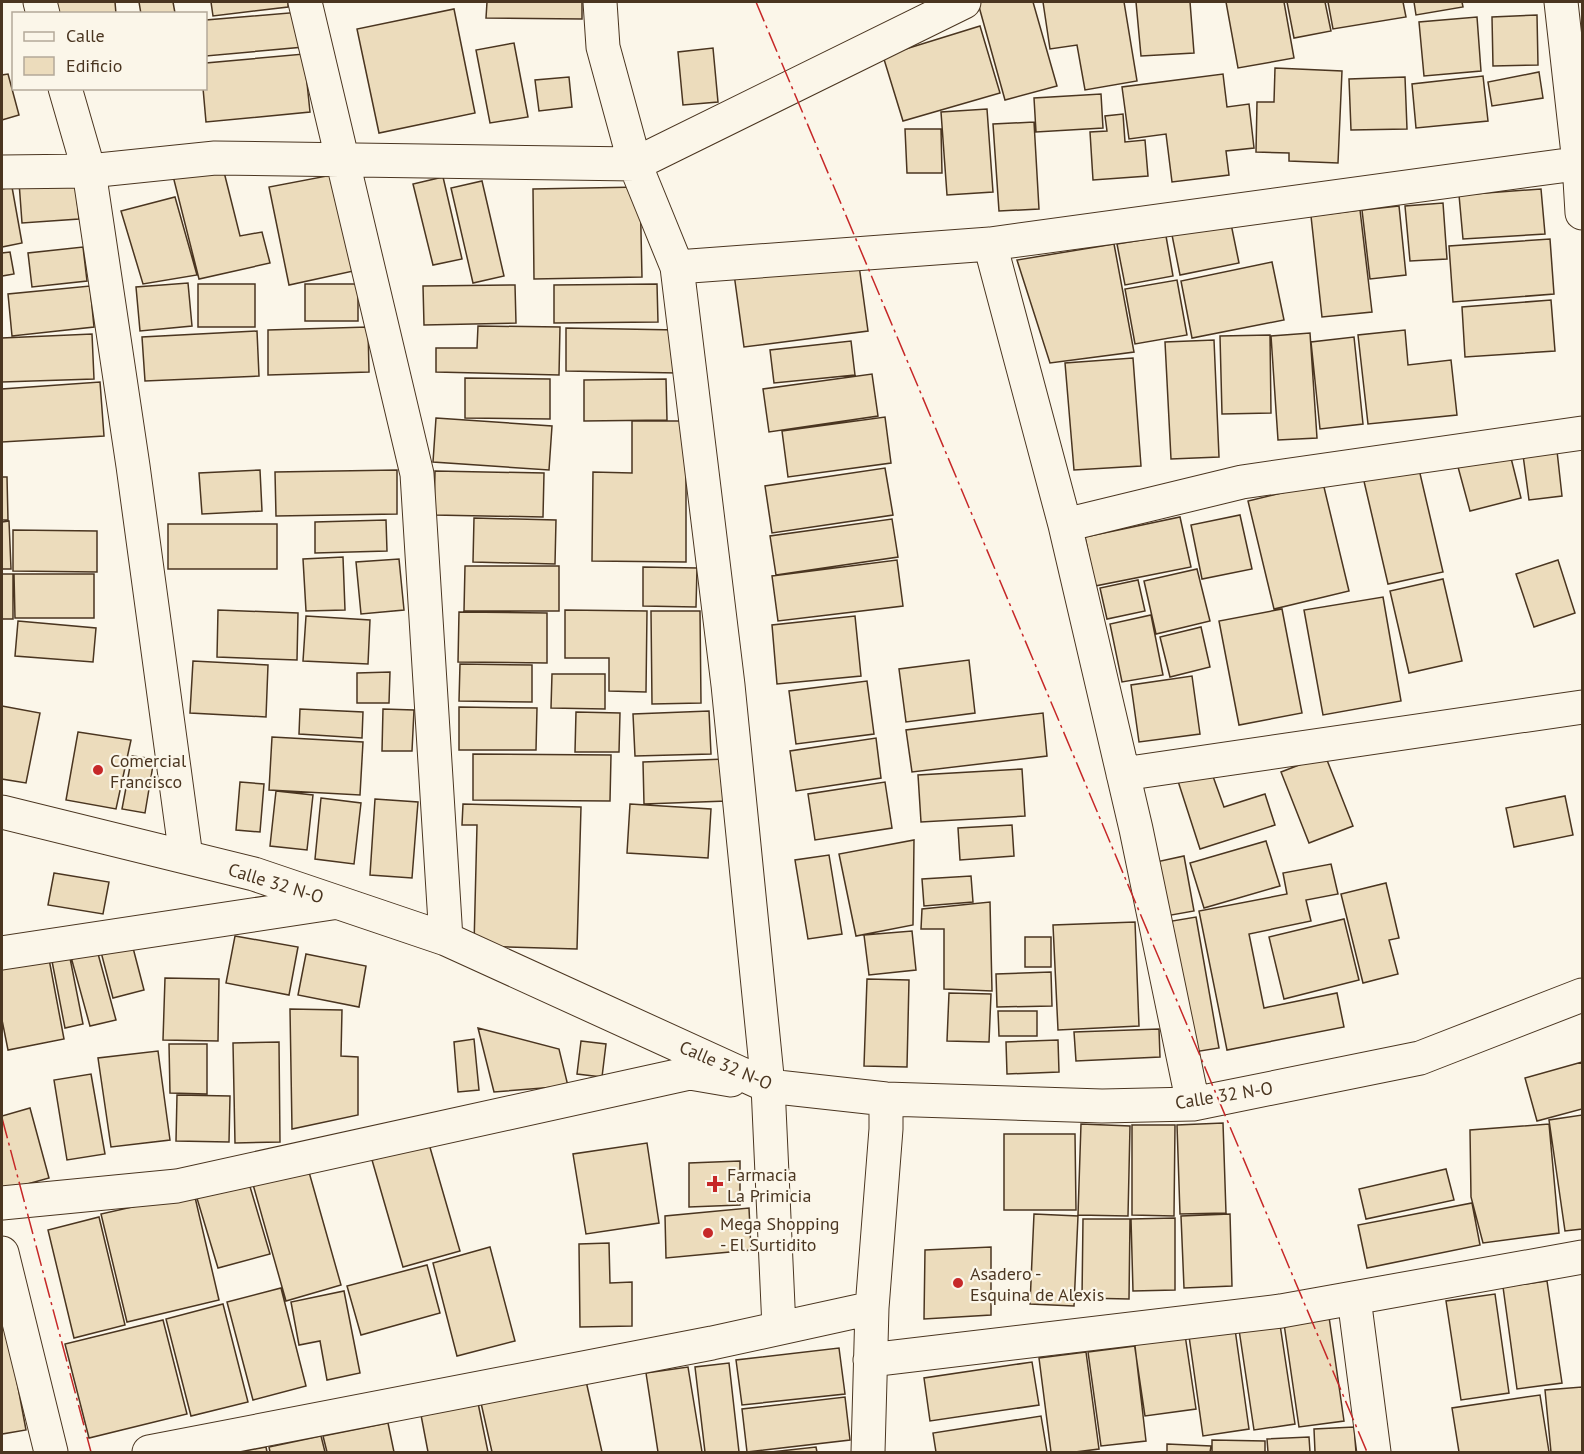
<svg xmlns="http://www.w3.org/2000/svg" width="1584" height="1454" font-family="'PT Sans',sans-serif">
  <style>
    .building { fill: #ecdcbc; stroke: #4a3520; stroke-width: 1.5 }
    .lines { fill: none; stroke-linecap: round; stroke-linejoin: round }
    .minor-casing { stroke: #4a3520; stroke-width: 35 }
    .minor { stroke: #fbf6e9; stroke-width: 33 }
    .power { stroke: #c62828; stroke-width: 1.5; stroke-dasharray: 21 4.5 3 4.5; stroke-linecap: butt }
    .poi-dot { fill: #c62828; stroke: #fbf6e9; stroke-width: 2 }
    .labels { text-anchor: middle; dominant-baseline: central; stroke-width: 4.5; stroke-linejoin: round; paint-order: stroke }
    .poi-label { font-size: 18px; fill: #4a3520; stroke: #fbf6e9; text-anchor: start }
    .street-label { font-size: 18px; fill: #4a3520; stroke: #fbf6e9 }
  </style>
  <rect width="100%" height="100%" fill="#fbf6e9"/>
  <path class="building" d="M50,2H115L116,14H51Z
    M139,2H173L175,13L141,14Z
    M211,2H288V7L213,16Z
    M487,2H582V19L486,18Z
    M983,2H1033L1057,86L1005,100L978,3Z
    M1043,2H1124L1137,81L1085,90L1077,45L1050,49Z
    M1136,2H1190L1194,53L1141,56Z
    M1226,2H1284L1294,58L1238,68Z
    M1287,2H1325L1331,31L1294,38Z
    M1328,2H1403L1406,17L1333,29Z
    M1414,2H1462L1463,7L1416,15Z
    M454,9L475,113L379,133L357,29Z
    M301,12L304,47L206,56V20Z
    M1537,15L1538,65L1493,66L1492,17Z
    M1477,17L1481,71L1424,76L1419,22Z
    M980,26L1000,93L903,121L883,56Z
    M514,43L528,117L490,123L476,50Z
    M713,48L718,102L683,105L678,52Z
    M304,54L310,112L206,122L203,88H206V63Z
    M1275,68L1342,71L1338,163L1289,161V153L1256,152L1257,102H1274Z
    M1539,72L1543,98L1492,106L1488,82Z
    M8,74L19,115L2,120V75Z
    M1223,74L1227,107L1249,104L1254,148L1226,151L1229,175L1172,182L1166,134L1129,139L1122,87Z
    M1483,76L1488,121L1416,128L1412,84Z
    M569,77L572,107L539,111L535,80Z
    M1405,77L1407,129L1351,130L1349,79Z
    M1101,94L1103,128L1036,132L1034,98Z
    M987,109L993,192L947,195L941,112Z
    M1123,114L1125,142L1145,140L1148,176L1093,180L1090,132L1107,131L1105,116Z
    M1034,122L1039,209L999,211L993,124Z
    M905,129H941L942,173H907Z
    M222,164L240,236L262,232L270,263L199,279L173,176Z
    M337,174L358,270L289,285L269,187Z
    M443,177L462,259L433,265L413,184Z
    M75,178L79,219L22,223L19,182Z
    M482,181L504,276L473,283L451,188Z
    M12,187L22,243L2,247V189Z
    M640,187L642,277L534,279L533,189Z
    M1541,189L1545,234L1463,239L1459,195Z
    M175,197L197,275L143,284L121,211Z
    M1443,203L1447,259L1410,261L1405,206Z
    M1399,206L1406,275L1370,279L1362,210Z
    M1360,210L1372,312L1322,317L1311,216Z
    M1230,219L1239,263L1180,275L1171,230Z
    M1166,236L1173,276L1125,285L1117,244Z
    M1550,239L1554,294L1453,302L1449,246Z
    M1114,244L1134,352L1050,363L1017,260Z
    M83,247L87,281L32,287L28,253Z
    M10,252L14,274L2,276V253Z
    M858,258L868,331L744,347L734,274Z
    M1272,262L1284,320L1192,338L1181,281Z
    M1177,280L1187,335L1135,344L1125,289Z
    M188,283L192,326L140,331L136,287Z
    M198,284H255V327H198Z
    M305,284H358V321H305Z
    M657,284L658,322L554,323V285Z
    M515,285L516,323L424,325L423,286Z
    M90,286L94,327L12,336L8,294Z
    M1551,300L1555,351L1465,357L1462,307Z
    M478,326L560,327L559,375L436,372V348H477Z
    M368,327L369,372L268,375V330Z
    M566,328L678,330V373L566,371Z
    M1405,330L1408,365L1451,360L1457,415L1368,424L1358,335Z
    M257,331L259,376L145,381L142,337Z
    M1310,333L1317,438L1278,440L1271,336Z
    M92,334L94,379L2,382V338Z
    M1270,335L1271,413L1222,414L1220,336Z
    M1354,337L1363,424L1320,429L1311,342Z
    M1214,340L1219,457L1171,459L1165,342Z
    M851,341L855,375L774,383L770,350Z
    M1133,358L1141,466L1074,470L1065,363Z
    M872,374L878,416L769,432L763,389Z
    M465,378L550,379V419L465,418Z
    M666,379L667,420L584,421V380Z
    M100,382L104,436L2,442V389Z
    M885,417L891,463L788,477L782,431Z
    M436,418L552,426L549,470L433,462Z
    M632,421H686V562L592,561L593,472L632,473Z
    M1557,451L1562,496L1529,500L1523,455Z
    M1510,454L1521,498L1470,511L1458,467Z
    M1418,465L1443,572L1388,584L1363,477Z
    M885,468L893,515L772,533L765,486Z
    M260,470L262,511L202,514L199,473Z
    M397,470V514L276,516L275,472Z
    M435,471L544,473L543,517L434,515Z
    M2,477H7L8,520H2Z
    M1323,483L1349,591L1274,609L1248,501Z
    M1240,515L1252,569L1202,579L1191,525Z
    M1180,517L1191,567L1095,586L1085,537Z
    M474,518L556,520L555,564L473,562Z
    M892,519L898,557L776,575L770,536Z
    M386,520L387,551L315,553V522Z
    M9,521L11,569H2V522Z
    M168,524H277V569H168Z
    M13,530L97,531V572L13,571Z
    M343,557L345,610L306,611L303,559Z
    M399,559L404,610L361,614L356,562Z
    M897,560L903,606L778,621L772,576Z
    M1558,560L1575,613L1534,627L1516,574Z
    M465,566H559V611H464Z
    M643,567L697,568L696,607L643,606Z
    M1197,569L1210,621L1156,634L1144,581Z
    M2,574H13V619H2Z
    M14,574H94V618H15Z
    M1443,579L1462,661L1409,673L1390,591Z
    M1138,580L1145,611L1107,619L1100,588Z
    M1383,597L1401,701L1323,715L1304,610Z
    M1282,609L1302,713L1239,725L1219,621Z
    M218,610L298,613L297,660L217,657Z
    M565,610L647,611L646,692L609,691V658H565Z
    M651,611H700L701,703L652,704Z
    M459,612L547,613V663L458,662Z
    M1151,615L1163,675L1122,682L1110,624Z
    M306,616L370,620L368,664L303,661Z
    M855,616L861,676L777,684L772,625Z
    M18,621L96,628L93,662L15,656Z
    M1201,627L1210,667L1170,677L1160,637Z
    M969,660L975,713L906,722L899,669Z
    M193,661L268,665L266,717L190,713Z
    M460,664L532,665V702L459,701Z
    M390,672L389,703H357V673Z
    M552,674H605V709L551,708Z
    M1192,676L1200,734L1139,742L1131,685Z
    M867,681L874,734L796,744L789,691Z
    M2,706L40,713L26,783L2,779Z
    M459,707L537,708L536,750H459Z
    M300,709L363,712L362,738L299,734Z
    M383,709L414,710L412,751H382Z
    M709,711L711,754L635,756L633,714Z
    M576,712L620,713L619,752H575Z
    M1043,713L1047,756L912,772L906,730Z
    M78,732L131,740L116,809L66,800Z
    M272,737L363,742L360,795L269,790Z
    M876,738L881,778L796,791L790,751Z
    M473,754L611,755L610,801L473,800Z
    M1325,755L1353,826L1309,843L1281,772Z
    M132,756L154,759L145,813L122,809Z
    M726,759L727,801L644,804L643,762Z
    M1210,768L1224,807L1265,794L1275,825L1200,849L1177,778Z
    M1022,769L1025,816L921,822L918,775Z
    M240,782L264,784L260,832L236,830Z
    M885,782L892,828L815,840L808,794Z
    M276,791L313,795L307,850L270,846Z
    M1565,796L1573,835L1514,847L1506,808Z
    M321,798L361,803L354,864L315,859Z
    M375,799L418,802L412,878L370,875Z
    M463,804L581,807L577,949L474,946L477,825H462Z
    M630,804L711,809L708,858L627,853Z
    M1012,825L1014,856L960,860L958,828Z
    M914,840L913,925L856,936L839,854Z
    M1266,841L1280,886L1204,908L1190,863Z
    M829,855L842,934L808,939L795,860Z
    M1184,856L1194,911L1166,916L1156,862Z
    M1331,864L1338,894L1306,900L1311,921L1249,934L1264,1008L1337,993L1344,1027L1227,1050L1199,911L1287,894L1283,873Z
    M54,873L109,882L103,914L48,905Z
    M971,876L973,902L924,906L922,879Z
    M1386,883L1399,938L1389,940L1398,974L1363,983L1341,894Z
    M990,902L992,991L944,989V929H921L922,909Z
    M1196,917L1219,1048L1188,1053L1166,922Z
    M1344,919L1359,980L1284,999L1269,937Z
    M1135,922L1139,1026L1058,1030L1053,925Z
    M912,931L916,970L869,975L864,935Z
    M235,936L298,947L289,995L226,983Z
    M1025,937H1051V967H1025Z
    M132,944L144,990L113,998L101,952Z
    M97,950L116,1020L90,1026L71,957Z
    M69,953L83,1024L65,1028L51,956Z
    M306,954L366,966L359,1007L298,995Z
    M49,959L64,1039L8,1050L2,1020V968Z
    M1051,972L1052,1006L997,1007L996,974Z
    M165,978L219,979L218,1041L163,1040Z
    M867,979L909,980L907,1067L864,1066Z
    M949,993L991,994L989,1042L947,1041Z
    M290,1009L342,1010L341,1056L358,1057V1115L292,1129Z
    M998,1011H1037V1036H999Z
    M478,1028L559,1049L568,1086L494,1092Z
    M1159,1029L1160,1057L1076,1061L1074,1032Z
    M474,1039L479,1090L458,1092L454,1042Z
    M1058,1040L1059,1072L1007,1074L1006,1042Z
    M581,1041L606,1044L602,1077L577,1074Z
    M279,1042L280,1142L235,1143L233,1043Z
    M169,1044H207V1094L170,1093Z
    M158,1051L170,1140L111,1147L98,1058Z
    M1582,1062V1109L1537,1121L1525,1078Z
    M91,1074L105,1154L67,1160L54,1080Z
    M177,1095L230,1096L229,1142L176,1141Z
    M30,1108L49,1178L2,1191V1116Z
    M1582,1115V1229L1565,1231L1549,1120Z
    M1223,1123L1226,1213L1180,1214L1177,1125Z
    M1081,1124L1130,1126L1128,1216L1078,1215Z
    M1549,1124L1559,1233L1483,1243L1471,1197L1470,1130Z
    M1132,1125H1175L1174,1216L1132,1215Z
    M1004,1134H1075L1076,1210H1004Z
    M647,1143L659,1223L586,1234L573,1154Z
    M429,1144L460,1251L403,1267L372,1160Z
    M740,1161V1205L689,1207V1163Z
    M307,1165L341,1285L286,1301L252,1181Z
    M1446,1169L1454,1200L1366,1219L1359,1189Z
    M248,1180L270,1254L218,1268L196,1195Z
    M194,1193L219,1300L127,1322L101,1214Z
    M1472,1203L1480,1245L1367,1268L1358,1225Z
    M749,1208L751,1250L666,1258L665,1216Z
    M1034,1214L1078,1216L1074,1306L1030,1304Z
    M1230,1214L1232,1286L1184,1288L1181,1216Z
    M99,1217L125,1325L74,1338L48,1230Z
    M1175,1218V1290L1133,1291L1131,1219Z
    M1083,1219H1130L1129,1299L1082,1298Z
    M609,1243L610,1283L632,1282V1326L580,1327L579,1244Z
    M490,1247L515,1341L457,1356L433,1263Z
    M991,1247V1315L924,1319L925,1250Z
    M427,1265L440,1313L361,1335L347,1286Z
    M1547,1281L1562,1383L1517,1389L1503,1287Z
    M281,1288L306,1386L253,1400L227,1302Z
    M344,1291L360,1373L327,1380L320,1341L299,1345L291,1302Z
    M1495,1294L1509,1393L1461,1400L1446,1301Z
    M223,1304L248,1402L191,1416L166,1319Z
    M1328,1310L1344,1421L1299,1427L1283,1317Z
    M1279,1318L1295,1424L1254,1430L1238,1323Z
    M163,1320L187,1414L89,1438L65,1344Z
    M1234,1322L1249,1429L1203,1436L1188,1329Z
    M7,1328L26,1430L2,1434V1329Z
    M1184,1328L1196,1409L1145,1416L1133,1335Z
    M1135,1346L1146,1441L1101,1446L1088,1352Z
    M839,1348L845,1394L742,1405L736,1360Z
    M1086,1352L1099,1449L1075,1452H1051L1039,1358Z
    M1032,1362L1039,1405L930,1421L924,1378Z
    M729,1363L739,1452H705L695,1367Z
    M688,1367L702,1452H658L646,1373Z
    M586,1381L602,1452H492L481,1403Z
    M1582,1387V1452H1551L1545,1390Z
    M1540,1395L1549,1452H1459L1452,1408Z
    M845,1397L850,1440L747,1452L742,1409Z
    M478,1403L488,1452H428L421,1415Z
    M1041,1416L1047,1452H936L933,1433Z
    M388,1423L394,1452H327L323,1436Z
    M1354,1427L1356,1452H1315L1314,1429Z
    M321,1436L325,1452H270L269,1447Z
    M1309,1437L1310,1452H1268L1267,1439Z
    M1212,1440L1265,1441V1452H1212Z
    M1167,1444L1211,1446L1210,1452H1167Z
    M266,1447L267,1452H239Z
    M816,1447L817,1452H771Z"/>
  <g class="lines">
    <defs>
      <path id="minor" d="M40,2L43,14
        M305,2L417,474L446,939
        M600,2L603,47L635,164L677,267L728,685L768,1086L779,1328
        M1561,2L1579,163L1582,213
        M65,88L89,171L133,466L186,857
        M2,172L89,171L215,158L635,164L964,2
        M990,244L1065,525L1136,829L1193,1104
        M677,267L990,244L1582,163
        M1065,525L1242,482L1582,433
        M1123,774L1582,707
        M2,812L254,874L446,939L768,1086L886,1099L1102,1106L1193,1104L1420,1058L1582,995
        M2,953L332,903
        M2,1203L177,1186L690,1073L731,1080
        M2,1253L51,1452
        M1354,1298L1374,1452
        M870,1360L1281,1311L1582,1257
        M149,1452L712,1343L872,1308
        M868,1452L872,1308L886,1129V1099"/>
    </defs>
    <use href="#minor" class="minor-casing"/>
    <use href="#minor" class="minor"/>
    <path class="power" d="M756,2L1367,1452
      M2,1118L91,1452"/>
  </g>
  <g class="poi-dot">
    <circle cx="98" cy="770" r="6"/>
    <path d="M712 1175h6v6h6v6h-6v6h-6v-6h-6v-6h6z"/>
    <circle cx="708" cy="1233" r="6"/>
    <circle cx="958" cy="1283" r="6"/>
  </g>
  <g class="labels">
    <g class="poi-label">
      <text x="110" y="760">Comercial<tspan x="110" dy="21">Francisco</tspan></text>
      <text x="727" y="1174">Farmacia<tspan x="727" dy="21">La Primicia</tspan></text>
      <text x="720" y="1223">Mega Shopping<tspan x="720" dy="21">- El Surtidito</tspan></text>
      <text x="970" y="1273">Asadero -<tspan x="970" dy="21">Esquina de Alexis</tspan></text>
    </g>
    <g class="street-label">
      <text transform="translate(276 883) rotate(17)">Calle 32 N-O</text>
      <text transform="translate(726 1065) rotate(23)">Calle 32 N-O</text>
      <text transform="translate(1224 1095) rotate(-9)">Calle 32 N-O</text>
    </g>
  </g>
  <rect width="1584" height="1454" fill="none" stroke="#4a3520" stroke-width="6"/>
  <rect x="12" y="12" width="195" height="78" fill="#fbf6e9" stroke="#b4a999" stroke-width="1.5"/>
  <rect x="24" y="32" width="30" height="9" fill="#fbf6e9" stroke="#b4a999" stroke-width="1.5"/>
  <text x="66" y="42" font-size="18" fill="#4a3520">Calle</text>
  <rect x="24" y="57" width="30" height="18" fill="#ecdcbc" stroke="#b4a999" stroke-width="1.5"/>
  <text x="66" y="72" font-size="18" fill="#4a3520">Edificio</text>
</svg>
